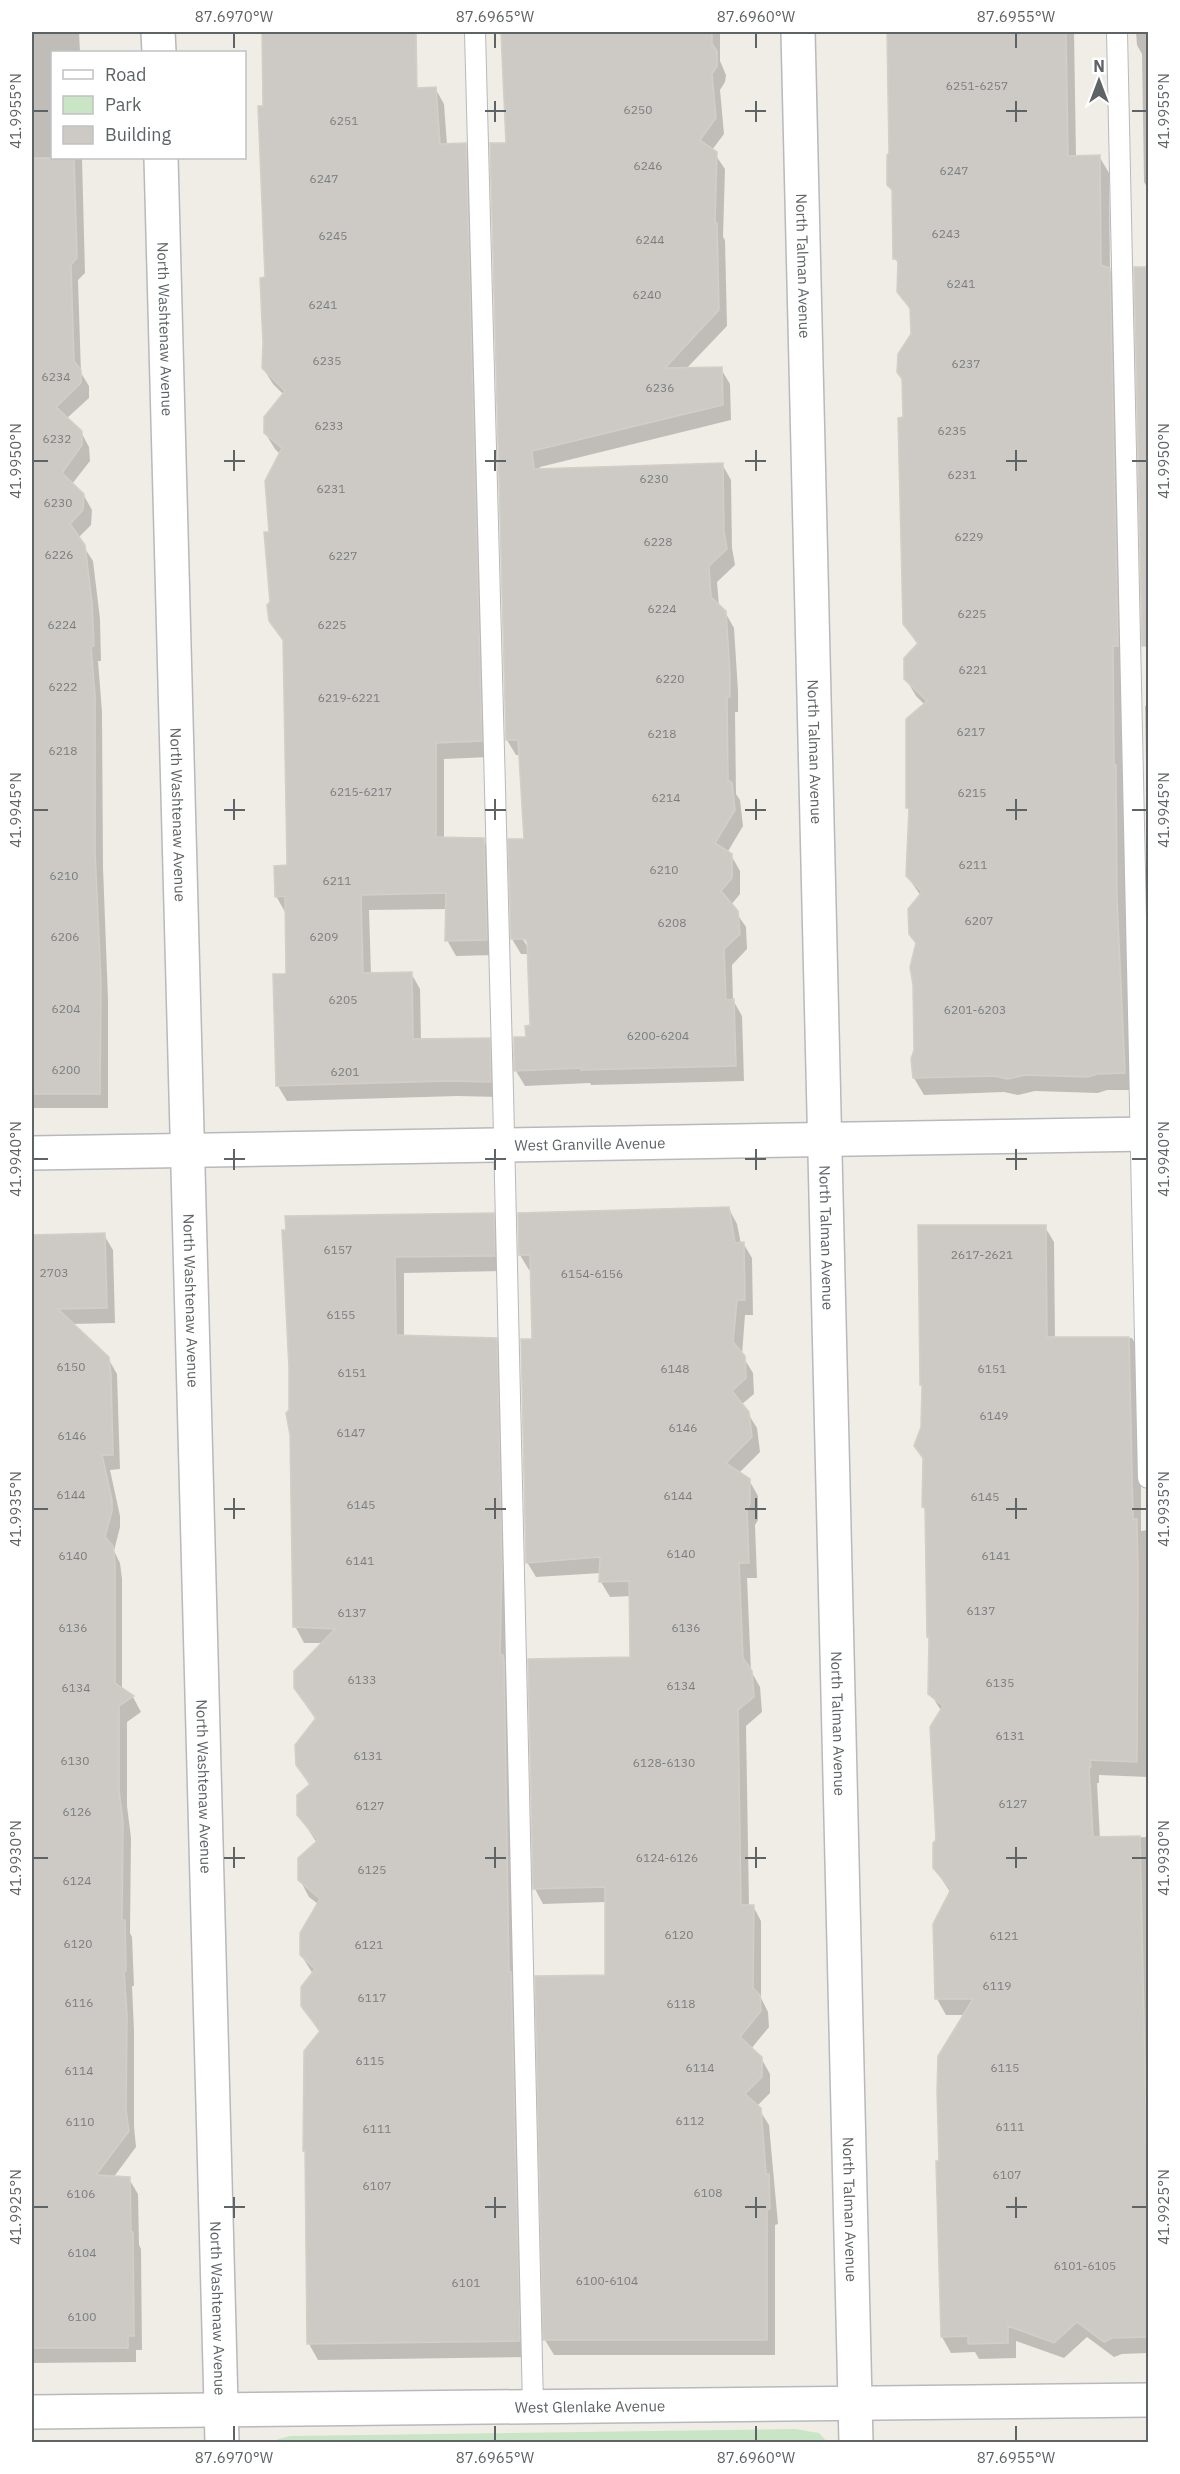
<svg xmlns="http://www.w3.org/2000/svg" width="1180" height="2474" font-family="'IBM Plex Sans',sans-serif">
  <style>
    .green { fill: #c9e5c5 }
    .shadow { fill: #0003; fill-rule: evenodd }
    .building { fill: #cdcac6; stroke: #d4cec5; stroke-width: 1.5 }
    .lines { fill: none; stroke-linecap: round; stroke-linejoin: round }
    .service-casing { stroke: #b7b9bc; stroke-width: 22 }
    .minor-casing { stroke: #b7b9bc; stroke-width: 36 }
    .service { stroke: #fff; stroke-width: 20 }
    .minor { stroke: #fff; stroke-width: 33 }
    .ticks { fill: none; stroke: #5e6366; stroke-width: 2 }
    .labels { text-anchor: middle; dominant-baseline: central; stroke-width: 4.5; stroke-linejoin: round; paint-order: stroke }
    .number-label { font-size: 12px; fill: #7a7d7e }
    .street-label { font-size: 15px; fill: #5e6366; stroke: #fff }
    .neatline { fill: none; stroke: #5e6366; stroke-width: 2 }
    .ticks-label { font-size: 15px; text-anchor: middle; fill: #5e6366 }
  </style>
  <rect width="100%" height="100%" fill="#f0ede7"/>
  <path class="green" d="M795,2429L819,2433L827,2442H269L290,2436Z"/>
  <path class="shadow" d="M32,32H79L80,52H52V158H82L85,273L78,280L81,373L89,386V398L66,419L81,432L89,447L90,461L72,484L83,494L92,510L91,525L78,538L93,561L100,619L101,661H98L102,712L103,867L108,999V1108H32Z
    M264,32H410L412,89L435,88L444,104L447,145H465L474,161L490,757L444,759V839L483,840L493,855L495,955L456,956L447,940V909L369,910L371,974L411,973L420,989L421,1040L489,1039L498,1055L499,1097L458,1096L287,1101L278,1086L287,975L285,912L276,896L288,866L285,643L271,621V533L280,454L275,449L265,433L284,395L273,384L263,368L266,279Z
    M502,32H720V61L726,75L725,82L720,90L724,134L712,150L725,169L723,237L725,240L727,326L686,369H721L730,384L731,420L540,467V470L722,464L731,480L732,548L735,565L717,582L719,606L725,612L734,628L738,691V712H735L736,794L740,800L743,826L727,853L731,855L740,871V894L731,905L746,927L747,949L732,965L733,1000L742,1016L744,1081L591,1085L590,1083L525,1086L516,1071L515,1039H527L532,1026L529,954H521L512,939L510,840H526L520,755H516L507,740L491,145L507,144ZM520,934L528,942V948Z
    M888,32H1074L1076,157L1099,156L1109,173L1110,271L1119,286L1136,1090H1107L1098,1093L1035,1091L1018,1095L1004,1092L924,1095L914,1078L917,945L910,934L921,896L907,876L910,811L908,807L925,705L916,696L906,679L918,645L904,624L913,335L912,313L899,292L900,267L895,258L893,193L889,184L891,154Z
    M1136,32H1148V189L1144,182L1142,54L1137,45Z
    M1145,706H1148V872Z
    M729,1209L737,1224L741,1244L743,1243L752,1258L753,1315H745L742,1355L753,1373L754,1394L742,1404L757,1428L760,1452L739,1473L749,1480L758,1496V1520L755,1525L757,1578H747L751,1671L760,1687L762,1712L746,1726L749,1906H753L761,1921V1998L768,2012L769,2027L751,2049L761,2058L770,2074V2093L757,2106L769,2125L778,2224L775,2225V2355H554L545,2340L606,1976V1902L543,1904L535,1889L631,1659V1596L610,1597L601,1582V1573L536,1577L527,1562L533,1341L532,1270H529L520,1255Z
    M493,1215L502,1231L503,1271L404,1273V1337L496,1340L505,1356L528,2357L318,2360L309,2344L306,2154L304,2150L320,2033L303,2006L313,1974L301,1955L318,1904L309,1897L300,1880L317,1843L298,1814L310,1786L297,1765L316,1720L295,1688L322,1643H304L295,1626L290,1368L284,1231Z
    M1045,1227L1054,1242L1055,1339L1132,1338L1141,1354V1531L1148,1530V1777L1099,1775V1783H1097L1100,1839L1148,1837V2353L1122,2354L1114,2357L1087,2337L1064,2358L1016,2341V2358L979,2359L975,2352L951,2353L942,2337L940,2162L965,2015H946L937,1999L951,1893L934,1868L942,1712L930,1693L931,1641L928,1636L926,1511L923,1507L925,1461L916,1446Z
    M104,1235L113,1250L115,1323L71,1324L108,1358L117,1374L120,1469L110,1470L120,1516V1527L114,1551L120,1563L122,1579V1690L133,1697L141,1712L127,1722V1806L131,1838L130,1933L132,1937L134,1986H132L134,2031V2126L136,2147L113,2178L129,2179L138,2194L139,2245L141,2249L142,2350H136V2362L32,2363V1236Z"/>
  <path class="building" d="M262,32H416L417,88L436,87L440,144L466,143L482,741L436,743V837L484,838L487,940L445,941L446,893L361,895L363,973L412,972L413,1039L490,1038L491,1082L449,1081L276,1086L273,974H286L285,896L275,897L274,866L287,865L283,640L269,621L267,605L270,602L264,532H269L265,481L282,448L264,433V417L285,391L262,368L263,343L260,278L265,277L258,106H263Z
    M501,32H712V44L717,51V66L712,74L716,118L700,140L717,152L715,223H717L719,310L665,368L722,367L723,405L532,451L534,469L723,463L724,531L727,549L709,566L711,597L726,611L730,675V697H727L728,780L732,783L735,810L715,843L732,854V878L721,891L738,911L740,934L724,949L726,1000L734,999L736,1066L581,1070V1068L514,1071V1037H526L525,1026L530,1025L527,942L525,939H511L508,839H524L518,740H506L490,143H506Z
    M887,32H1066L1068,156L1100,155L1101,265L1110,268L1118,646H1113L1114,765H1116L1117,899L1125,1073L1097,1074L1088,1077L1025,1075L1008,1079L994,1076L913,1078L911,1059L914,1050L913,985L910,967L916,943L909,934L908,909L922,892L906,876L909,808H906V719L927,701L904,679V658L918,643L903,624L898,418L903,417L902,379L897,372L898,354L911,334L910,308L897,292L898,259H893L892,190L887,185V155L889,153Z
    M32,158H74L77,258L71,265L74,361L81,370V383L56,407L82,431V445L62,473L84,494L83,510L70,524L85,545L92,603L94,646L91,647L95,696V851L101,983L100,1094H32Z
    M1134,267H1149V646H1142Z
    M729,1207L735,1243L744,1242L745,1300H737L733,1342L745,1356L746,1378L732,1391L749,1412L752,1437L726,1463L750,1479V1504L747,1509L749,1563H739L743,1658L752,1671L754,1697L738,1710L741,1905H754L753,1988L760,1995L761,2011L740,2037L762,2057V2077L745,2094L761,2108L766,2174H769L770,2209L767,2210V2340H543L535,1976L605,1975V1887L533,1889L528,1659L630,1657L629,1581L599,1582L600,1557L526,1563L521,1339H532L530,1255H519L518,1213Z
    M494,1213L495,1256L395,1257L396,1335L497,1338L502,1565L500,1655H503L504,1660L509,1972H511L520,2341L307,2344L305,2151H303L304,2051L320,2031L301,2006V1987L315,1969L300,1955V1933L320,1899L298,1880V1858L318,1840L297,1815V1795L310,1784L296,1765L295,1745L316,1718L294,1688V1671L335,1629L293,1627L290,1435L286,1413L289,1410V1368L282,1230H286L285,1216Z
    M918,1225H1046L1047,1337H1129L1133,1519H1137L1138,1574L1137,1762L1090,1760L1091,1767H1089L1093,1837L1140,1836L1147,2160H1149V2337L1112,2338L1104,2342L1077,2322L1054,2343L1008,2326V2343L968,2344V2336L941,2337L936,2161H939L937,2091L938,2056L973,1999H935L933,1924L951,1889L933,1868V1843L936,1840L930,1727L943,1706L928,1694L929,1636L927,1637L925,1507H922L923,1458L914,1446L921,1427L922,1385H920Z
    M105,1233L107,1308L58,1309L109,1357L111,1375L113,1455H102L112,1500V1511L105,1537L113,1546L115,1563V1683L134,1696L119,1706V1790L123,1822L122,1920H125L126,1971H124L127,2015L126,2110L129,2131L96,2175L130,2177L131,2232H133L134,2336H128V2348H32V1235Z"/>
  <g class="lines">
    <defs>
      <path id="service" d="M475,32L503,1092L533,2406
        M1117,32L1148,1478"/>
      <g id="minor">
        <path d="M158,32L159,52"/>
        <path id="s1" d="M798,32L856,2442"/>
        <path id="s2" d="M161,158L222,2442"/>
        <path id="s3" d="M32,1153L1148,1134"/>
        <path id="s4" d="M32,2412L1148,2400"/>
      </g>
    </defs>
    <use href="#service" class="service-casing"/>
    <use href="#minor" class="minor-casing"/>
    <use href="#service" class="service"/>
    <use href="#minor" class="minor"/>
  </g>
  <path class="ticks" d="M234,33V48M495,33V48M756,33V48M1016,33V48M495,101V122M756,101V122M1016,101V122M33,111H48M485,111H506M745,111H766M1006,111H1027M1132,111H1147M234,450V471M495,450V471M756,450V471M1016,450V471M33,461H48M224,461H245M485,461H506M745,461H766M1006,461H1027M1132,461H1147M234,799V820M495,799V820M756,799V820M1016,799V820M33,810H48M224,810H245M485,810H506M745,810H766M1006,810H1027M1132,810H1147M234,1149V1170M495,1149V1170M756,1149V1170M1016,1149V1170M33,1159H48M224,1159H245M485,1159H506M745,1159H766M1006,1159H1027M1132,1159H1147M234,1498V1519M495,1498V1519M756,1498V1519M1016,1498V1519M33,1509H48M224,1509H245M485,1509H506M745,1509H766M1006,1509H1027M1132,1509H1147M234,1847V1868M495,1847V1868M756,1847V1868M1016,1847V1868M33,1858H48M224,1858H245M485,1858H506M745,1858H766M1006,1858H1027M1132,1858H1147M234,2197V2218M495,2197V2218M756,2197V2218M1016,2197V2218M33,2207H48M224,2207H245M485,2207H506M745,2207H766M1006,2207H1027M1132,2207H1147M234,2426V2441M495,2426V2441M756,2426V2441M1016,2426V2441"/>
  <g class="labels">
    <g class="number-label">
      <text x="977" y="85">6251-6257</text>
      <text x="638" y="109">6250</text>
      <text x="344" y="120">6251</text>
      <text x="648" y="165">6246</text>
      <text x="954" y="170">6247</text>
      <text x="324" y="178">6247</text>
      <text x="946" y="233">6243</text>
      <text x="333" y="235">6245</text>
      <text x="650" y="239">6244</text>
      <text x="961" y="283">6241</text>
      <text x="647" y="294">6240</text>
      <text x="323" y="304">6241</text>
      <text x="327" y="360">6235</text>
      <text x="966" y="363">6237</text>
      <text x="56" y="376">6234</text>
      <text x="660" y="387">6236</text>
      <text x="329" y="425">6233</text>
      <text x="952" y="430">6235</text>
      <text x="57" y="438">6232</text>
      <text x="962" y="474">6231</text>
      <text x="654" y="478">6230</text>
      <text x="331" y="488">6231</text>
      <text x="58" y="502">6230</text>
      <text x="969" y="536">6229</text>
      <text x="658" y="541">6228</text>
      <text x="59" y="554">6226</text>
      <text x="343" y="555">6227</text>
      <text x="662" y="608">6224</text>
      <text x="972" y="613">6225</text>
      <text x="62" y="624">6224</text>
      <text x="332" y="624">6225</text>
      <text x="973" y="669">6221</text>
      <text x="670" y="678">6220</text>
      <text x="63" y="686">6222</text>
      <text x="349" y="697">6219-6221</text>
      <text x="971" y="731">6217</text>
      <text x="662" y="733">6218</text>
      <text x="63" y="750">6218</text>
      <text x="361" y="791">6215-6217</text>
      <text x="972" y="792">6215</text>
      <text x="666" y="797">6214</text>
      <text x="973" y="864">6211</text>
      <text x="664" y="869">6210</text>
      <text x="64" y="875">6210</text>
      <text x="337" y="880">6211</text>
      <text x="979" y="920">6207</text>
      <text x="672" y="922">6208</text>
      <text x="65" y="936">6206</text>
      <text x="324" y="936">6209</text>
      <text x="343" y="999">6205</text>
      <text x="66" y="1008">6204</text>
      <text x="975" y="1009">6201-6203</text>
      <text x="658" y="1035">6200-6204</text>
      <text x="66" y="1069">6200</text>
      <text x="345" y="1071">6201</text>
      <text x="338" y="1249">6157</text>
      <text x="982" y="1254">2617-2621</text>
      <text x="54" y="1272">2703</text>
      <text x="592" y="1273">6154-6156</text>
      <text x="341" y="1314">6155</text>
      <text x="71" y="1366">6150</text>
      <text x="675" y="1368">6148</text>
      <text x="992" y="1368">6151</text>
      <text x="352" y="1372">6151</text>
      <text x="994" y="1415">6149</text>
      <text x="683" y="1427">6146</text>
      <text x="351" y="1432">6147</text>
      <text x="72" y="1435">6146</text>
      <text x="71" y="1494">6144</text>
      <text x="678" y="1495">6144</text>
      <text x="985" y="1496">6145</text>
      <text x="361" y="1504">6145</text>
      <text x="681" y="1553">6140</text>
      <text x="73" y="1555">6140</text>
      <text x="996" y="1555">6141</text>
      <text x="360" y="1560">6141</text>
      <text x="981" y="1610">6137</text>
      <text x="352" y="1612">6137</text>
      <text x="73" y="1627">6136</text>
      <text x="686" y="1627">6136</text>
      <text x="362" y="1679">6133</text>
      <text x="1000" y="1682">6135</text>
      <text x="681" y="1685">6134</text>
      <text x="76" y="1687">6134</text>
      <text x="1010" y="1735">6131</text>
      <text x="368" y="1755">6131</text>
      <text x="75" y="1760">6130</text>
      <text x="664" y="1762">6128-6130</text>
      <text x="1013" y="1803">6127</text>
      <text x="370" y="1805">6127</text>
      <text x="77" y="1811">6126</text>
      <text x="667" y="1857">6124-6126</text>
      <text x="372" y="1869">6125</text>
      <text x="77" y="1880">6124</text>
      <text x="679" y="1934">6120</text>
      <text x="1004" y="1935">6121</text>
      <text x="78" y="1943">6120</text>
      <text x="369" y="1944">6121</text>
      <text x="997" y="1985">6119</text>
      <text x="372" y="1997">6117</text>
      <text x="79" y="2002">6116</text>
      <text x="681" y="2003">6118</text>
      <text x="370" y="2060">6115</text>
      <text x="700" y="2067">6114</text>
      <text x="1005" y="2067">6115</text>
      <text x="79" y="2070">6114</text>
      <text x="690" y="2120">6112</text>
      <text x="80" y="2121">6110</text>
      <text x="1010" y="2126">6111</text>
      <text x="377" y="2128">6111</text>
      <text x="1007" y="2174">6107</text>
      <text x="377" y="2185">6107</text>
      <text x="708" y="2192">6108</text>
      <text x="81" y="2193">6106</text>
      <text x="82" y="2252">6104</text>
      <text x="1085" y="2265">6101-6105</text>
      <text x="607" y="2280">6100-6104</text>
      <text x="466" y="2282">6101</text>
      <text x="82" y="2316">6100</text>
    </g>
    <g class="street-label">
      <text stroke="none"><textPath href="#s1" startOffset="234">North Talman Avenue</textPath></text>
      <text stroke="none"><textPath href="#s2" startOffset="171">North Washtenaw Avenue</textPath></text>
      <text stroke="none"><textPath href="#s1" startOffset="720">North Talman Avenue</textPath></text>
      <text stroke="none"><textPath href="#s2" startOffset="657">North Washtenaw Avenue</textPath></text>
      <text stroke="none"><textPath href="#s3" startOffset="558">West Granville Avenue</textPath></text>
      <text stroke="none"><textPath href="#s1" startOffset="1206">North Talman Avenue</textPath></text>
      <text stroke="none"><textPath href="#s2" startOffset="1143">North Washtenaw Avenue</textPath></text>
      <text stroke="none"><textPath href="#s1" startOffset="1692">North Talman Avenue</textPath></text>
      <text stroke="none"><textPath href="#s2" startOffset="1629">North Washtenaw Avenue</textPath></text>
      <text stroke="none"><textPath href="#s1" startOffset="2178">North Talman Avenue</textPath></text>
      <text stroke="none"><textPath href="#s2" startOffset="2151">North Washtenaw Avenue</textPath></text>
      <text stroke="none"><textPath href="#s4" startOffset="558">West Glenlake Avenue</textPath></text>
    </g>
  </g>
  <rect width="1180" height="2474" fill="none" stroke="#ffffff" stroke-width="66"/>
  <rect x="51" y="51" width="195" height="108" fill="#ffffff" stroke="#bfc1c2" stroke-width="1.5"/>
  <rect x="63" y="70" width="30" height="9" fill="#ffffff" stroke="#bfc1c2" stroke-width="1.5"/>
  <text x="105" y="81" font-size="18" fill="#5e6366">Road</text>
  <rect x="63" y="96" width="30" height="18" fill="#c9e5c5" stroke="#bfc1c2" stroke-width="1.5"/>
  <text x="105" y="111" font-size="18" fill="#5e6366">Park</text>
  <rect x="63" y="126" width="30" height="18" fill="#cdcac6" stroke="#bfc1c2" stroke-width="1.5"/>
  <text x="105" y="141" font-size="18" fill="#5e6366">Building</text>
  <g transform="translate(1099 81)" stroke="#ffffff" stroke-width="4.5" paint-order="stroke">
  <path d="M0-4.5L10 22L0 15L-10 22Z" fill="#5e6366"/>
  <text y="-9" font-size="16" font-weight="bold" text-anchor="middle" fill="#5e6366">N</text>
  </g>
  <rect x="33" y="33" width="1114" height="2408" class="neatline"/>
  <g class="ticks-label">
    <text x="234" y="22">87.6970°W</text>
    <text x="495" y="22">87.6965°W</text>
    <text x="756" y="22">87.6960°W</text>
    <text x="1016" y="22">87.6955°W</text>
    <text transform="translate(16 111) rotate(-90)" y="5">41.9955°N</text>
    <text transform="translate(1164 111) rotate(-90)" y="5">41.9955°N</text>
    <text transform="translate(16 461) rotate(-90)" y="5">41.9950°N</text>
    <text transform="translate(1164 461) rotate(-90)" y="5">41.9950°N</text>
    <text transform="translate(16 810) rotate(-90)" y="5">41.9945°N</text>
    <text transform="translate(1164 810) rotate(-90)" y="5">41.9945°N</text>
    <text transform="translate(16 1159) rotate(-90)" y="5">41.9940°N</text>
    <text transform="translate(1164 1159) rotate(-90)" y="5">41.9940°N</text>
    <text transform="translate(16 1509) rotate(-90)" y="5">41.9935°N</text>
    <text transform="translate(1164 1509) rotate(-90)" y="5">41.9935°N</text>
    <text transform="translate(16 1858) rotate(-90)" y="5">41.9930°N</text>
    <text transform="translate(1164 1858) rotate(-90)" y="5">41.9930°N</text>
    <text transform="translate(16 2207) rotate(-90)" y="5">41.9925°N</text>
    <text transform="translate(1164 2207) rotate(-90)" y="5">41.9925°N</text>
    <text x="234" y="2463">87.6970°W</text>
    <text x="495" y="2463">87.6965°W</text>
    <text x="756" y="2463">87.6960°W</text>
    <text x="1016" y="2463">87.6955°W</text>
  </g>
</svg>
